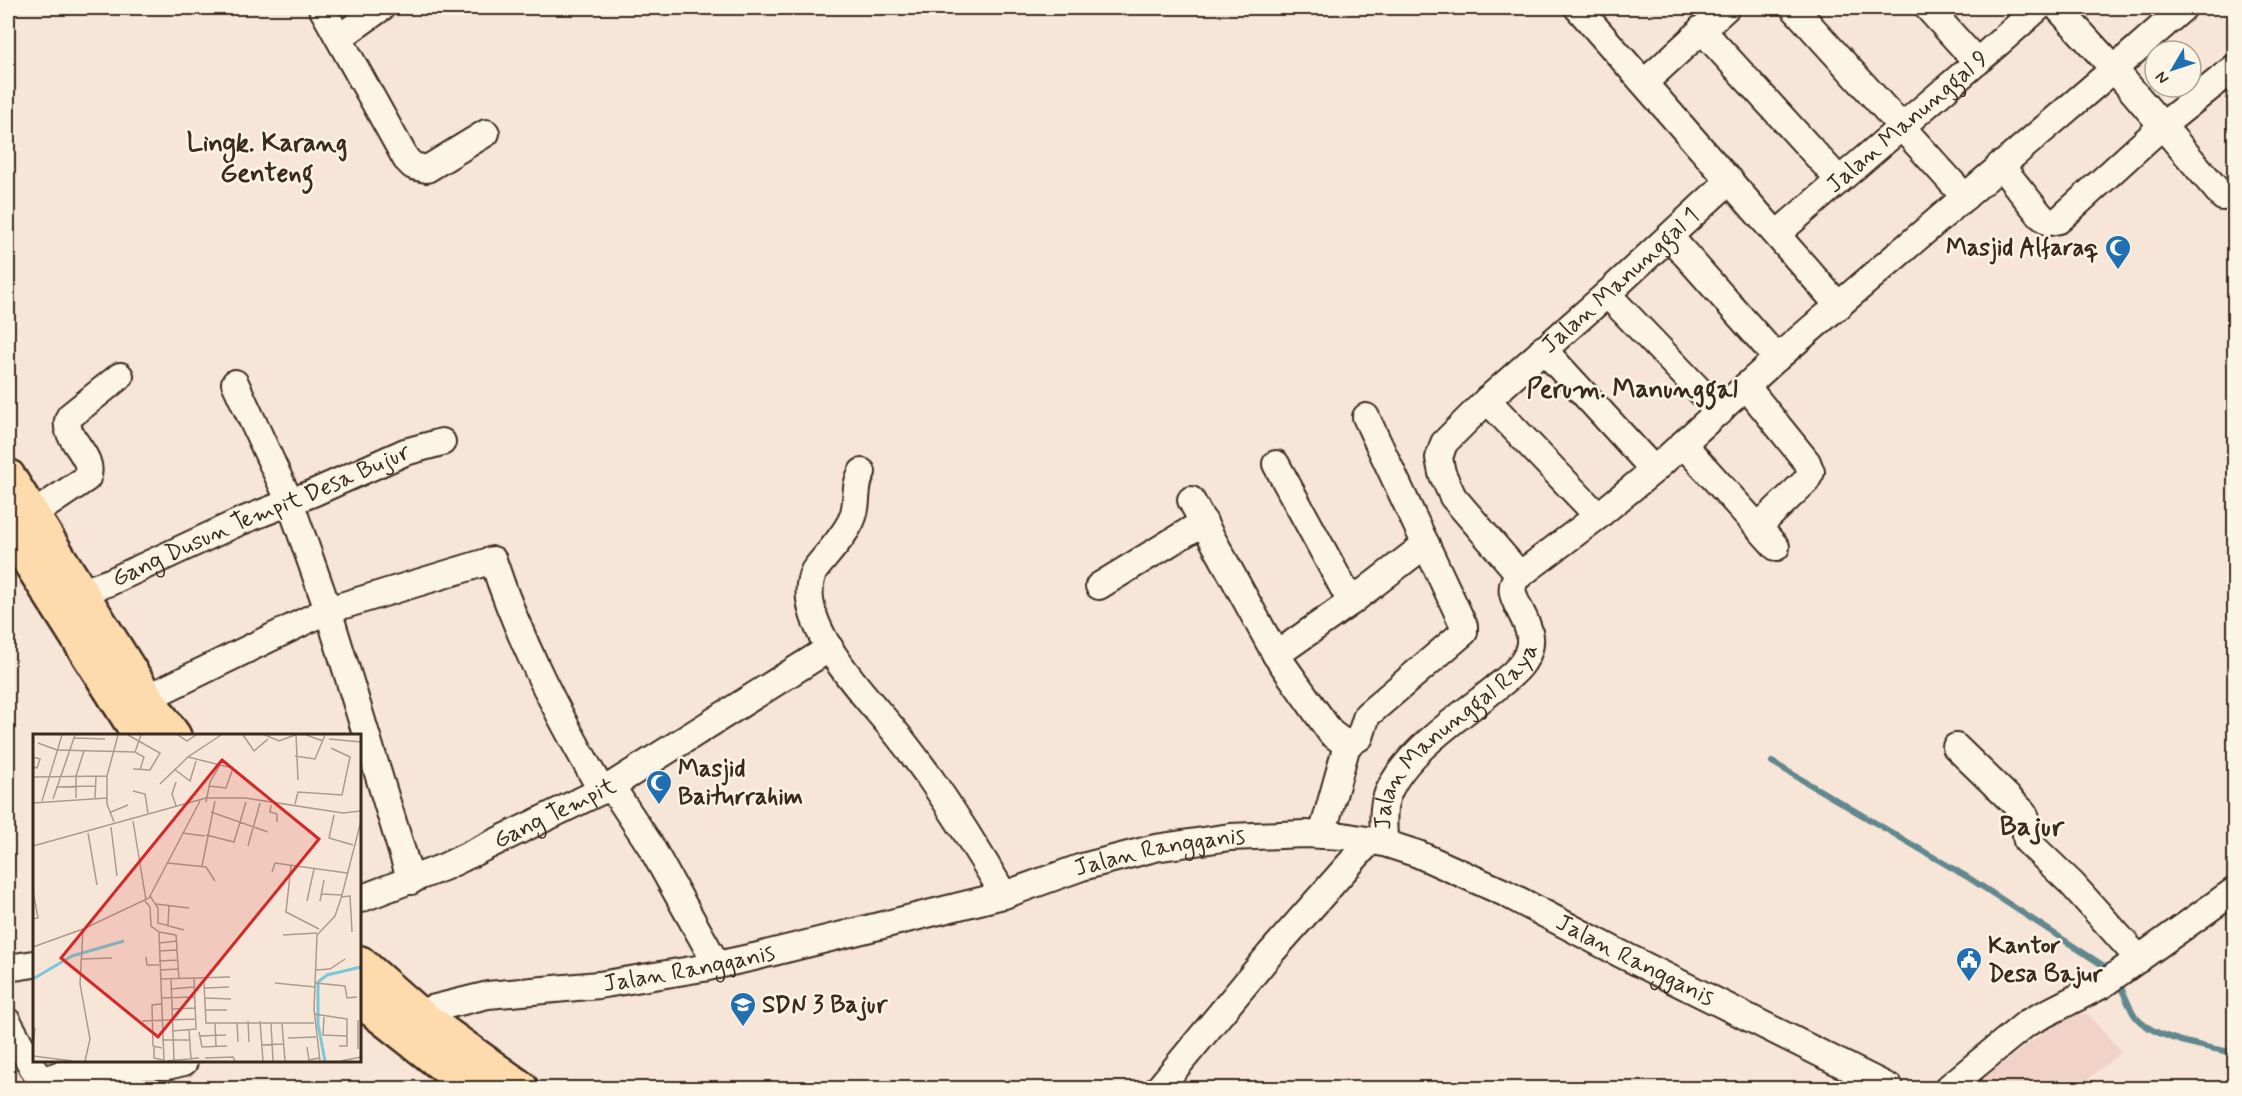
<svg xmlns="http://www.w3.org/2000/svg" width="2242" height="1096" font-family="Mynerve,sans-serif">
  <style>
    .built { fill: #f0d2c6 }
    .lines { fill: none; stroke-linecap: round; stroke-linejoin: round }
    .stream { stroke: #61888e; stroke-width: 6 }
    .minor-casing { stroke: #3b2a1e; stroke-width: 30 }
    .highway-casing { stroke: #3b2a1e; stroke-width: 38 }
    .minor { stroke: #fcf5e5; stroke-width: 26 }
    .highway { stroke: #fedbac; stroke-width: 33 }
    .labels { text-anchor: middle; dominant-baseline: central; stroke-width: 5; stroke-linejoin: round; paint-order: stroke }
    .street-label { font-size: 24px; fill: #3b2a1e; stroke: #fcf5e5 }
    .poi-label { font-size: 24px; font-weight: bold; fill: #3b2a1e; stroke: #fcf5e5; text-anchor: start }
    .neighbourhood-label { font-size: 26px; font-weight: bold; fill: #3b2a1e; stroke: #fcf5e5 }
    .quarter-label { font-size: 27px; font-weight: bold; fill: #3b2a1e; stroke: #fcf5e5 }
    .inset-river { fill: none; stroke: #7ac7d9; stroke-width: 3 }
    .inset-road { fill: none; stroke: #ac9a8d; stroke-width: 1.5 }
    .view { fill: #d62828; fill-opacity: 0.15; stroke: #d62828; stroke-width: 3 }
    .inset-edge { fill: none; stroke: #3b2a1e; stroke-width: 3 }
  </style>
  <rect width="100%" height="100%" fill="#f7e5d7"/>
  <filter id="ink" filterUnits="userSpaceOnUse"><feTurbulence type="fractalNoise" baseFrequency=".0167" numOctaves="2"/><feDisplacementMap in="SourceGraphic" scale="12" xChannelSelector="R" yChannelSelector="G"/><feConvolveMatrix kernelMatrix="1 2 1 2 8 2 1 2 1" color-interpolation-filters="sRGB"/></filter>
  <g filter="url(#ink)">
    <path class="built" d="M2088,1014L2121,1052L2077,1088H1970L2067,1015Z"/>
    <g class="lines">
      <path class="stream" d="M1772,762L1969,878L2107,968L2110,972
        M2118,983C2125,993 2128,1006 2135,1016C2152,1039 2208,1047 2234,1053"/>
      <defs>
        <g id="minor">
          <path d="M322,8L406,159L413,166L427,169L486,133"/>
          <path d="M1578,8L1839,306"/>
          <path d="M1794,8L1965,197"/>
          <path d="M1928,8L1977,62"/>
          <path d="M2058,8L2114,69L2223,197"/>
          <path d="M1701,29L1839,180"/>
          <path d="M340,37L381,8"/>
          <path d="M1644,83L1726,8"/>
          <path d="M2000,165L2041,216L2049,222L2059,220L2162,126L2234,68"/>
          <path id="s1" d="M1777,234L1977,62L2038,8"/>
          <path d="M1670,237L1777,358"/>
          <path d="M1607,294L1720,412"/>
          <path d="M1543,349L1654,470"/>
          <path d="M235,383L290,502L328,610L411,881"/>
          <path d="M1746,386L1807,462L1811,472L1806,481L1759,526"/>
          <path d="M1487,400L1598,516"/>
          <path d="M1683,444L1776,547"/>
          <path d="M1276,464L1351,602"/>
          <path d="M862,472C854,486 858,499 854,513C850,531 825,556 814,571C792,618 857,687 886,721C901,738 914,756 928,775C955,814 980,854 1004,895"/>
          <path d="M1191,500L1276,655L1331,733L1347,745"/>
          <path d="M32,515L87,478C97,455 58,436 70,416L120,376"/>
          <path id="s2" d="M1520,575L1453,497L1442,473L1439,458L1444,443L1487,400L1607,294L1730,180"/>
          <path d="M1099,586L1204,522"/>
          <path id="s3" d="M82,592L110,582L239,522L313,493L405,452L442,442"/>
          <path d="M1276,655L1351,602L1426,544"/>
          <path d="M147,698L328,610L493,560C519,640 559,717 602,791"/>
          <path d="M1956,747L2022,811C2031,821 2023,830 2027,841L2072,884L2139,959"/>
          <path d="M611,786L650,845L717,965"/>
          <path d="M1322,835L1347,745L1360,737L1367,715L1464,632V626L1366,417"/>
          <path id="s4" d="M1384,843C1384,830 1382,815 1385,802C1397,757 1459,718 1493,690C1503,682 1516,673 1523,662C1548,625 1498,601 1517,577L1598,516L1654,470L1777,358L2114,69L2183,8"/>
          <path id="s5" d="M360,899L444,867L611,786L830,648"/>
          <path d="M8,968L34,964"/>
          <path id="s6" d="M407,1020L431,1009L488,995L599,985L703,968L754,957L1004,895L1082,867L1155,848L1230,837L1305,834L1343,836L1384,843L1418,854L1505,893L1619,953L1890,1088"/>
          <path d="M8,1022L40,1081"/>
          <path d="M44,1088L40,1081L68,1072H94L138,1066H167L184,1062"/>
          <path d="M1159,1088L1270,954L1370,841"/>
          <path d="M1948,1088L2027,1023L2102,985L2234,891"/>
        </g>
        <path id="highway" d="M8,476L147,698L174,736
          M8,528L140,736
          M360,963L418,1014L521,1088
          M360,1000L472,1088"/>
      </defs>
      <use href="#minor" class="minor-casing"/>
      <use href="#highway" class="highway-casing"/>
      <use href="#minor" class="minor"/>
      <use href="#highway" class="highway"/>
    </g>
  </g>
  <defs>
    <symbol id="mosque-pin" viewBox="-11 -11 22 30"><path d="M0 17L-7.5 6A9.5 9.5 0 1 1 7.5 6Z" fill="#1f6fb2" stroke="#fcf5e5"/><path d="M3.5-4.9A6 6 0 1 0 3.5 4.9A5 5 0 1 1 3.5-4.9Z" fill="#fff"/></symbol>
    <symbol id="civic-pin" viewBox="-11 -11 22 30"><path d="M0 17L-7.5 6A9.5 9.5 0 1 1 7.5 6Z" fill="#1f6fb2" stroke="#fcf5e5"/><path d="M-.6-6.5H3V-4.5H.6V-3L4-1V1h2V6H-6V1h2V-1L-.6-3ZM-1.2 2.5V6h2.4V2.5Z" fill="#fff"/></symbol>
    <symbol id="school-pin" viewBox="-11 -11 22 30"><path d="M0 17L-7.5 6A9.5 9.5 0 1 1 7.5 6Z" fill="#1f6fb2" stroke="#fcf5e5"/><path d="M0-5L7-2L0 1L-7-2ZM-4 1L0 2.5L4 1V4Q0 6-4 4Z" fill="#fff"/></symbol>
  </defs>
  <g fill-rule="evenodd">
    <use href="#mosque-pin" x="2103" y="233" width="30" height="40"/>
    <use href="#mosque-pin" x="644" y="768" width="30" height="40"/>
    <use href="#civic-pin" x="1954" y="945" width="30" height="40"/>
    <use href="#school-pin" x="728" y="990" width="30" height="40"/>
  </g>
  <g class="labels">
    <g class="street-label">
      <text stroke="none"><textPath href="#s1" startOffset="172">Jalan Manunggal 9</textPath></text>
      <text stroke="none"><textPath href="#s2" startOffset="400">Jalan Manunggal 1</textPath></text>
      <text stroke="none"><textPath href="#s3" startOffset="195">Gang Dusun Tempit Desa Bujur</textPath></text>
      <text stroke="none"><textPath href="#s4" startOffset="136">Jalan Manunggal Raya</textPath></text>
      <text stroke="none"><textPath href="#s5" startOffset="213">Gang Tempit</textPath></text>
      <text stroke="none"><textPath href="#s6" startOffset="774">Jalan Rangganis</textPath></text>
      <text stroke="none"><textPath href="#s6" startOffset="1278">Jalan Rangganis</textPath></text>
      <text stroke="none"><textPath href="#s6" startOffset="288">Jalan Rangganis</textPath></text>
    </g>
    <g class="poi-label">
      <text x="2098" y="248" text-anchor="end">Masjid Alfaraq</text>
      <text x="678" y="769">Masjid<tspan x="678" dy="28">Baiturrahim</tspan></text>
      <text x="1988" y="946">Kantor<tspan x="1988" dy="28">Desa Bajur</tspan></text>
      <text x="762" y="1005">SDN 3 Bajur</text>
    </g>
    <g class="neighbourhood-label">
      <text x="267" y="144">Lingk. Karang<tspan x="267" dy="30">Genteng</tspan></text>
      <text x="1632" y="390">Perum. Manunggal</text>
    </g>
    <g class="quarter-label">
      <text x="2032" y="827">Bajur</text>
    </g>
  </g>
  <g transform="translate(33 734)">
    <rect width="328" height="328" fill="#f7e5d7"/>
    <path class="inset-river" d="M0,245L39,222L91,207M292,327L285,290V248L294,241L328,233"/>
    <path class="inset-road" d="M95,1L127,19L117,36L100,35M145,1L154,7L163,1M210,1L221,17L235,5M232,1L246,7L262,1M263,1L265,46M273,1L290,7M41,4L72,5M296,5L328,8M5,9L24,16L102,18L111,23L107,36M102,18L108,1M262,22L282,25L292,1M0,23L7,25L4,34L0,33M141,35L157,47L163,27M0,43L74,42M127,50L155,23M176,52L193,54L200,34L187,31M23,53L62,52M100,57L112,60L115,79M43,64V42L51,17M20,65L42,1M62,65L63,42M9,67L29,1M173,68L177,48L187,31L155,23L188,1M0,69L74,64M262,70L265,58L309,61L317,23L298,14M238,71L237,78L244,80V88M143,72L139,60L143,48M78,78L95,71M178,78L235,98M301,81L296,104L320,111M100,87L113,166M81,88L74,70V42L85,1M78,93L84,142M55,99L64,151M149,99L172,102M173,101L201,108L213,68M0,112L173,64H212L310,79L328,77M215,112L227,69M135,129L173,133L182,147M169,132L182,67M258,132L253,178L286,195M239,138L242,129L314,139M0,157L5,184L0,185M289,160L309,161M117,162L125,174V189L151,196M308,163L317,162L319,198M112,167L117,173L118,192L126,198L131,327M274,167L281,135M287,167L291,146M123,170L156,174M135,192L136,171M126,198L143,201L146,245M250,201L284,199M126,209L144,207M0,213L50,195M126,217L144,216M113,223L114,231H126M48,225L79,224M126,227L145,226M127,236L145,235M283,236L297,235L312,225M127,245L197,243M138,245L141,326M171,249L173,289H281M242,249L282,253M282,249L312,252L314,264L324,263M172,254L196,253M138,255L161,253M128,264L162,263M172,264L198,265M128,270L119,271L120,312L129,314M139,275L162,274M172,276H194M281,280L314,285V312H306M291,283L290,301L314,302M109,287L162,285M215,287L216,308M227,287L230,327M204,288L205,308M182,289L183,312M238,289L240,327M249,290L252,327M156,296L158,325M139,297L163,295L161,244M166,298L169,313L194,312M166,302L193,301M255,304L283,303M129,306H157M228,311L250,310M0,312L2,294M121,313V324L130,326M274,313L276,326L286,324M325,315V286M0,322L40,327M172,324L200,323L202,327M52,327L57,305L47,250L50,195L116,164L167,67M134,327L166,324M287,327L281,275L284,201L302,182L309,161L328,87V60M308,327L328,323"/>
    <path class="view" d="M189,26L286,105L125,303L28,224Z"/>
    <rect width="328" height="328" class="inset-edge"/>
  </g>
  <rect width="2242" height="1096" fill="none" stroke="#fcf5e5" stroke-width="30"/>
  <rect x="15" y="15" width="2212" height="1066" fill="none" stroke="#3b2a1e" stroke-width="2" filter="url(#ink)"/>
  <g transform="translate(2173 69) rotate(231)"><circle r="28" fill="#fcf5e5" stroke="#afa495" stroke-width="1.5"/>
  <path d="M0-4.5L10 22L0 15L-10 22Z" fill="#1f6fb2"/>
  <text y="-9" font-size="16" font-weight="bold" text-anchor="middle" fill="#3b2a1e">N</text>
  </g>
</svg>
